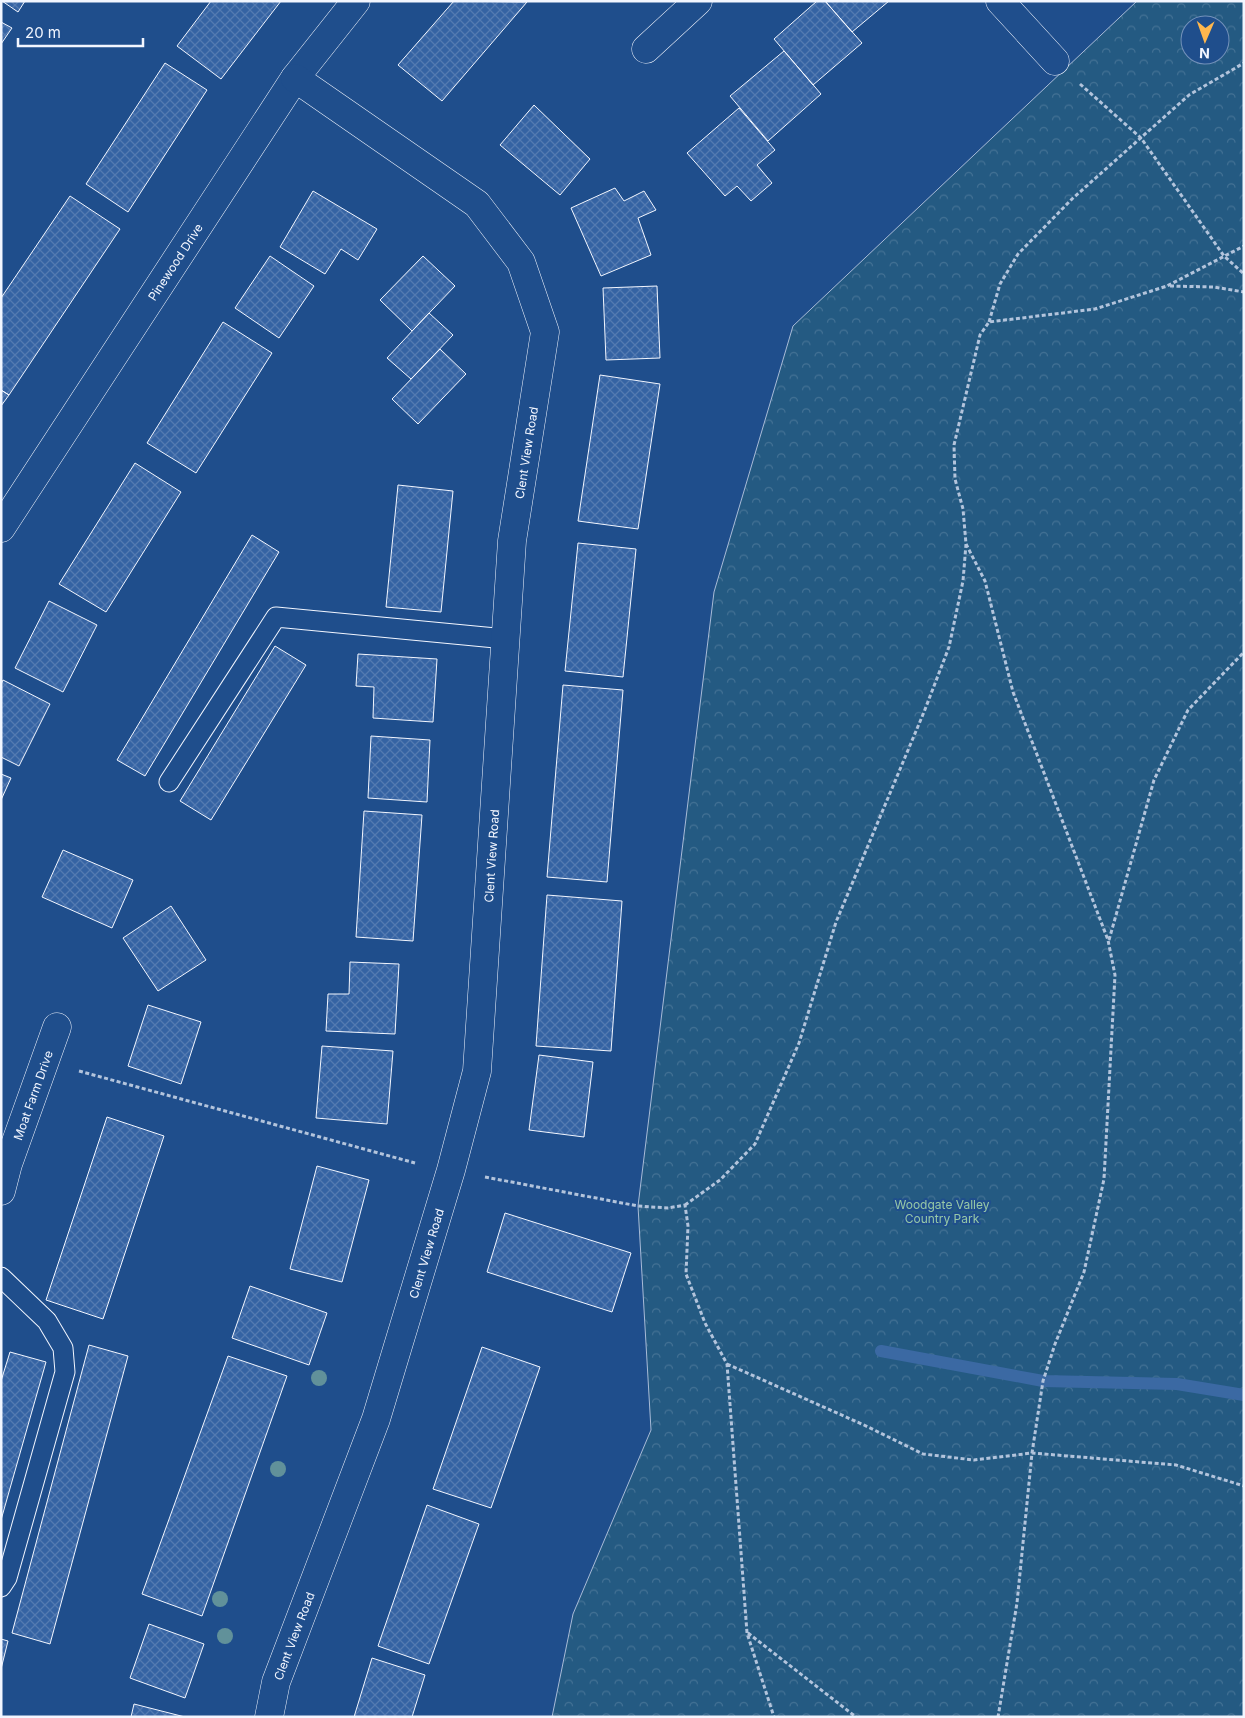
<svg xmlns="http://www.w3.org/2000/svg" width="1245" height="1718" font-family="Inter,sans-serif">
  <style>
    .forest { fill: url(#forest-crowns); stroke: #a8bbd7; fill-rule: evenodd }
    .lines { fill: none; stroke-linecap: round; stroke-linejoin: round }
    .stream { stroke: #3b69a3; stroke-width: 12 }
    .building { fill: url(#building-cross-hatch); stroke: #f2f6ff }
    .lane-casing { stroke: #f2f6ff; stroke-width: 21 }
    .street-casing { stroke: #f2f6ff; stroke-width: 29 }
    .path { stroke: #b3c4dc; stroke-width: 3; stroke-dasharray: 4 2.5; stroke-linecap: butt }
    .lane { stroke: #1f4e8c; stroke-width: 19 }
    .street { stroke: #1f4e8c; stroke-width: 28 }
    .tree { fill: #61919a }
    .labels { text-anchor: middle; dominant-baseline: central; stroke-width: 4; stroke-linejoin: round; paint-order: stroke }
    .street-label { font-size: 12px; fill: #f2f6ff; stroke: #1f4e8c }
    .park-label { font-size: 12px; fill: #97c8a6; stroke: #1f4e8c }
  </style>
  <defs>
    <pattern id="forest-crowns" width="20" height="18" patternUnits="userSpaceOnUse" patternTransform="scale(1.25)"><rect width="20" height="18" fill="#245a82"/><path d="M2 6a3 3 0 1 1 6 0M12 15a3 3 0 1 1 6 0" fill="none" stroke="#447295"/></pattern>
    <pattern id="building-cross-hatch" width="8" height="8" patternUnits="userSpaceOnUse" patternTransform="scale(1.25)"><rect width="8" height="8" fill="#3563a3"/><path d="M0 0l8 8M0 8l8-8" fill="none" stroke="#537ab1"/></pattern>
  </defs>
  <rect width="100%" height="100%" fill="#1f4e8c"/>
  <path class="forest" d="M1137,1H1244V1717H552L573,1614L651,1430L638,1206L714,592L793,326ZM1190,25H1220V55H1190Z"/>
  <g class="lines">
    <path class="stream" d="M881,1351L1043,1381L1177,1384L1244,1395"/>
  </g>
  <path class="building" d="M2,1H25L18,12Z
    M211,1H281L221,79L177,46Z
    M454,1L527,2L442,101L398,65Z
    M817,1H825L862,43L813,85L774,39Z
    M825,1H889L852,32Z
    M1,22L12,28L1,44Z
    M784,51L821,94L768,141L730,96Z
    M165,63L207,90L128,212L86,184Z
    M534,105L590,159L560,195L500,145Z
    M739,108L775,150L757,165L772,183L751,201L737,186L725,196L687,153Z
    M615,188L624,201L644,191L656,210L638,218L651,255L601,276L571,208Z
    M313,191L377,229L358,260L341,249L325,274L280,247Z
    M70,196L120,229L9,395L1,390V298Z
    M270,256L314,286L279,338L235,308Z
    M423,256L455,286L412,331L380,300Z
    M657,286L660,358L606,360L603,288Z
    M429,313L453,335L411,379L387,358Z
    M223,322L272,353L196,473L147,443Z
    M440,349L466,374L418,424L392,399Z
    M600,375L660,384L638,529L578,521Z
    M1,390L9,395L1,406Z
    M135,463L181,492L106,612L59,584Z
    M398,485L453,491L441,612L386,607Z
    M252,535L279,552L145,776L117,760Z
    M578,543L636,549L623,677L565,671Z
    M49,601L97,625L63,692L15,668Z
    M275,646L306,665L211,820L180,801Z
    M358,654L437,659L433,722L373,718L374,687L356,686Z
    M3,680L50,704L19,766L1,757V684Z
    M563,685L623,690L607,882L547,877Z
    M371,736L430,740L427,802L368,798Z
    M1,774L11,778L1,800Z
    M364,811L422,815L413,941L356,937Z
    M63,850L133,880L112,928L42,897Z
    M547,895L622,901L611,1051L536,1046Z
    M171,906L206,960L158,991L123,938Z
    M350,962L399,964L395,1034L326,1031L328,994H349Z
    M148,1005L201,1022L181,1084L128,1066Z
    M322,1046L393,1051L387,1124L316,1118Z
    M539,1055L593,1062L584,1137L529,1130Z
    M107,1117L164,1136L103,1319L46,1300Z
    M317,1166L369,1180L342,1282L290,1269Z
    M505,1213L631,1253L612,1312L487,1272Z
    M250,1286L327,1313L309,1365L232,1338Z
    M89,1345L128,1356L50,1644L12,1633Z
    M482,1347L540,1367L491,1508L433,1489Z
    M10,1352L46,1362L1,1520V1381Z
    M228,1356L287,1376L202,1616L142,1594Z
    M427,1505L479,1524L429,1664L378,1646Z
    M149,1624L204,1644L185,1698L130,1678Z
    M1,1639L8,1641L1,1669Z
    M372,1658L425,1675L412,1717H354Z
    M134,1704L185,1717H131Z"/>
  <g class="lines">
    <defs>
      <path id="lane" d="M169,782L276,617L506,639
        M1,1277L47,1321L63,1348L65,1372L7,1578L1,1587"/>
      <g id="street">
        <path d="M1000,1L1055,61"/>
        <path d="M646,49L698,1"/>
        <path id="s1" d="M1,528L295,78L356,1"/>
        <path id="s2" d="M1,1191L8,1164L57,1027"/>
        <path id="s3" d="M269,1717L276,1682L376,1419L451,1170L477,1071L512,541L545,332L521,262L477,204L295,78"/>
      </g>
    </defs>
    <use href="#lane" class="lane-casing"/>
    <use href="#street" class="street-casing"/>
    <path class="path" d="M1080,84L1141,138L1224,256L1244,274
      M1170,286L1214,287L1244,292
      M989,322L1000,284L1018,254L1072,199L1189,95L1244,63
      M966,544L985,581L1013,692L1108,940L1115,975L1104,1179L1084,1272L1055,1344L1043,1381L1032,1453L1017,1603L998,1717
      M1109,940L1154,780L1188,710L1244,652
      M79,1071L415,1163
      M485,1177L638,1206L668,1208L685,1205L688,1226L686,1274L705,1323L727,1364L747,1633L774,1717
      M685,1205L720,1180L755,1144L799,1043L836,922L924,712L949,647L963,581L966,544L963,509L955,479L954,445L980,335L989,322L1095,309L1167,286L1244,246
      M727,1364L864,1425L923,1454L974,1460L1032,1453L1176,1465L1244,1486
      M748,1633L856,1717"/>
    <use href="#lane" class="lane"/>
    <use href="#street" class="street"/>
  </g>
  <g class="tree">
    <circle cx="319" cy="1378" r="8"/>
    <circle cx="278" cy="1469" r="8"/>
    <circle cx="220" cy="1599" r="8"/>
    <circle cx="225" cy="1636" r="8"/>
  </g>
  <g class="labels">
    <g class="street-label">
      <text stroke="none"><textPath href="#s1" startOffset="318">Pinewood Drive</textPath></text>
      <text stroke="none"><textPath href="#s3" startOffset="1300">Clent View Road</textPath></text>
      <text stroke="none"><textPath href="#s3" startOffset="895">Clent View Road</textPath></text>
      <text stroke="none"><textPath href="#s2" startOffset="101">Moat Farm Drive</textPath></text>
      <text stroke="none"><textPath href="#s3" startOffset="490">Clent View Road</textPath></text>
      <text stroke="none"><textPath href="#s3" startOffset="85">Clent View Road</textPath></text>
    </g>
    <g class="park-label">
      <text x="942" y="1204">Woodgate Valley<tspan x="942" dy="14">Country Park</tspan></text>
    </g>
  </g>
  <rect width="1245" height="1718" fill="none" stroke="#f2f6ff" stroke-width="5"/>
  <g transform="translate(1205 40) rotate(182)"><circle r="24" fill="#1f4e8c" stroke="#7391ba"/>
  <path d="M0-4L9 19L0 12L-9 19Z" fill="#ffb74d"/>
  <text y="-8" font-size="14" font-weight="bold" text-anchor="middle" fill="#f2f6ff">N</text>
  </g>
  <path d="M18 38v8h125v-8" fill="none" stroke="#f2f6ff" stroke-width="2.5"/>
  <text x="25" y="38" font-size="15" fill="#f2f6ff" stroke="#1f4e8c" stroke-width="4" paint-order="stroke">20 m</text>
</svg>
